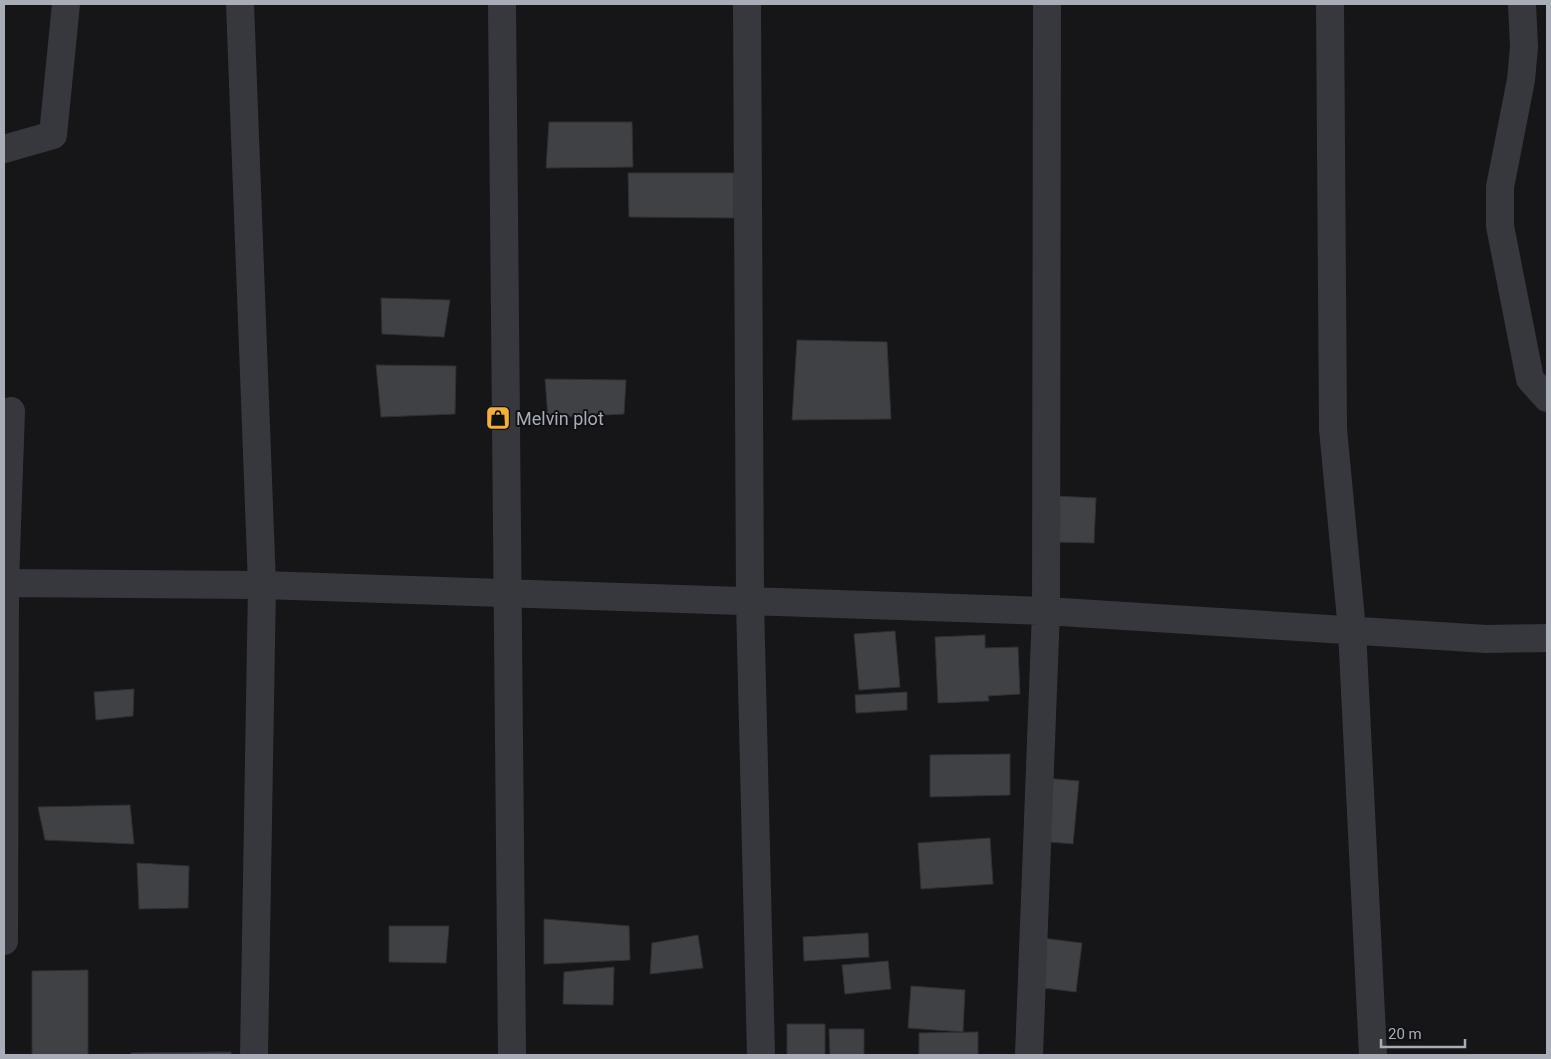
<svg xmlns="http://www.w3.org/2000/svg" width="1551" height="1059" font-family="Roboto,sans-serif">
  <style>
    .building { fill: #404145; stroke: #303034 }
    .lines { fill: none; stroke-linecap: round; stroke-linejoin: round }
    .minor { stroke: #37383d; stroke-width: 28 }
    .labels { text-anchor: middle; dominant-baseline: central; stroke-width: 4; stroke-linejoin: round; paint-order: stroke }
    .poi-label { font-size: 18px; fill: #a8adb8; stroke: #111113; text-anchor: start }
  </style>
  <rect width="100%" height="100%" fill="#161618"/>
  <path class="building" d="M549,122H632L633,167L546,168Z
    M628,173H734V218L629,217Z
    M381,298L450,300L444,337L382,334Z
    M797,340L887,342L891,419L792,420Z
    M376,365L456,366L455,414L381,417Z
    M545,379L626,380L624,414L548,418Z
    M1056,496L1096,498L1094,543L1055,542Z
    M895,631L900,687L859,690L854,634Z
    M985,635V648L1018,647L1020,694L988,696L989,701L938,703L935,637Z
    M134,689L133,716L96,720L94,692Z
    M907,692V710L856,713L855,695Z
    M1010,754V795L930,797V755Z
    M1044,778L1079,781L1073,844L1039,841Z
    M130,805L134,844L45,840L38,807Z
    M990,838L993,884L921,889L918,843Z
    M137,863L189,866L188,908L139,909Z
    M544,919L629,926L630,960L544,964Z
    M389,926H449L446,963L389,962Z
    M868,933L869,957L804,961L803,937Z
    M698,935L703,968L650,974L652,943Z
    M1042,938L1082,943L1076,992L1036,987Z
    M888,961L891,989L845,994L842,965Z
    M614,967L613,1005L563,1004L564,972Z
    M88,970V1055H32V971Z
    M911,986L965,990L963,1032L908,1028Z
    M787,1024H825V1055H787Z
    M829,1029H864V1055H830Z
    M978,1032V1055H919V1033Z
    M231,1052V1055H131V1053Z"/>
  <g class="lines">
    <path class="minor" d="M240,4L262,585L254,1055
      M502,4L512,1055
      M747,4L750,602L761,1055
      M1330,4L1333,429L1352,630L1373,1055
      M1522,4L1524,47L1521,80L1500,187V226L1530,379L1547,398
      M4,149L53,135L66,4
      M4,583L262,585L1046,611L1486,639L1547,638
      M4,941L5,583L11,411
      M1029,1055L1046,611L1047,4"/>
  </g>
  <defs>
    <symbol id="shop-square" viewBox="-11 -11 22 22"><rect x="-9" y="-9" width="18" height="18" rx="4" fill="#f2b134" stroke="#111113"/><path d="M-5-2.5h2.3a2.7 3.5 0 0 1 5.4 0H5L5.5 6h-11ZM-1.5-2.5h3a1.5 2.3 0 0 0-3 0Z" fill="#111"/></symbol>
  </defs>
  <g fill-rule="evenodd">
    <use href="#shop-square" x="484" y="404" width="28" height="28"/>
  </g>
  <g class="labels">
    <g class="poi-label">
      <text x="516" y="418">Melvin plot</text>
    </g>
  </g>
  <rect width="1551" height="1059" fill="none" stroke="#a8adb8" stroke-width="10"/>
  <path d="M1381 1039v8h84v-8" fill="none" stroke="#a8adb8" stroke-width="2.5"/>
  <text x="1388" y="1039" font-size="15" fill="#a8adb8" stroke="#111113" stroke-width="4" paint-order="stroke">20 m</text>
</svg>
